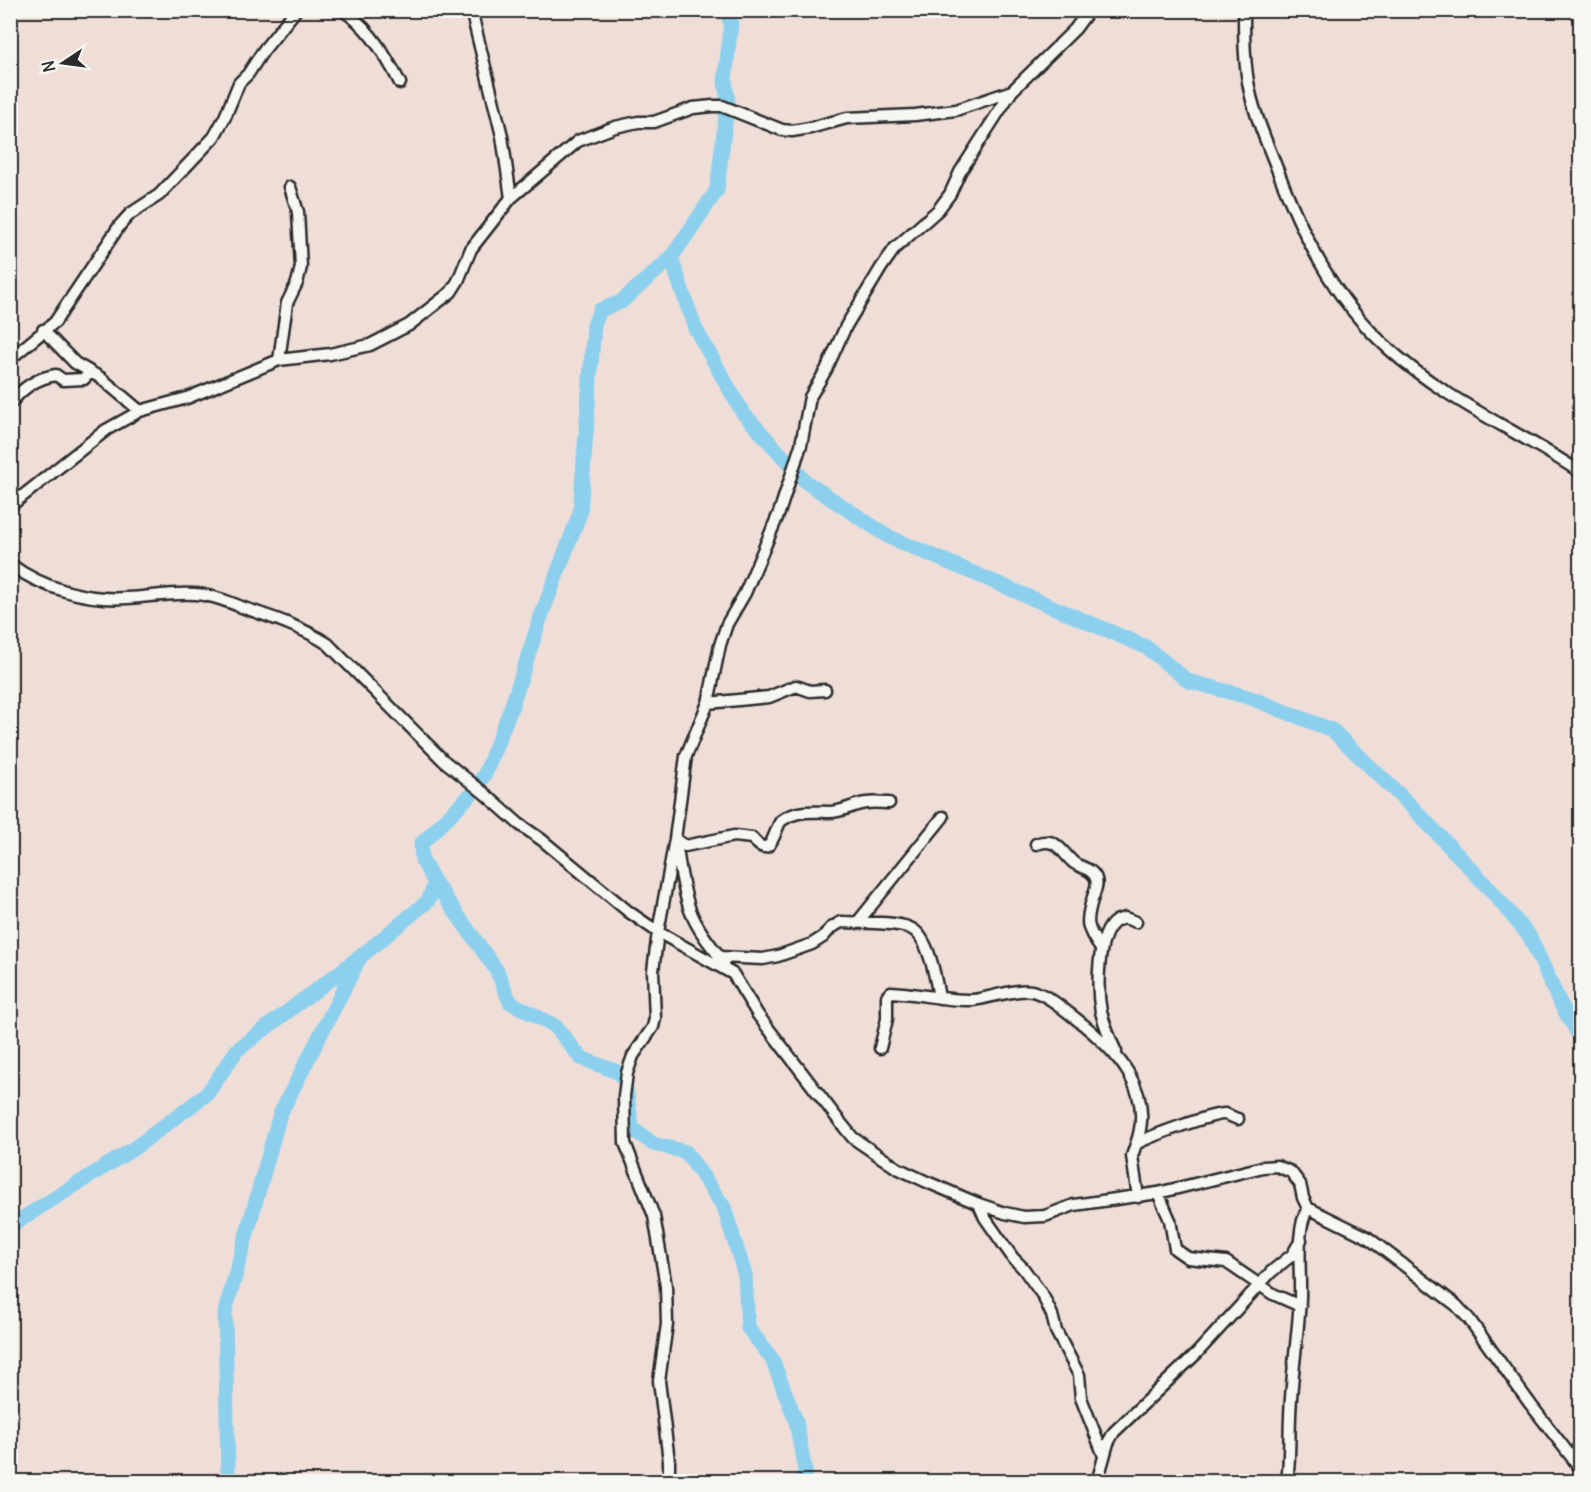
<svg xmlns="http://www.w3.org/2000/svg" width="1591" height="1492" font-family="Delius,sans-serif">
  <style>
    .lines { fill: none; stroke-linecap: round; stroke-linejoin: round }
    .river { stroke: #8dd0ee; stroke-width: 15 }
    .minor-casing { stroke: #2b2b2b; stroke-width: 15 }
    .minor { stroke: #f6f6f2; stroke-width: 10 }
  </style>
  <rect width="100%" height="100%" fill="#efded8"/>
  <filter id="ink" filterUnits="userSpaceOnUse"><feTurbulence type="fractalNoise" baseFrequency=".0167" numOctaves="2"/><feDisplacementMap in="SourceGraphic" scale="12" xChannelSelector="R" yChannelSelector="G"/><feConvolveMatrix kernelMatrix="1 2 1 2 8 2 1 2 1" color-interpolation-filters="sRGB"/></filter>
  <g filter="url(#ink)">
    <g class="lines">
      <path class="river" d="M726,10L731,23L725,81L728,102
        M671,258L695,328L743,413L806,482L889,537L1146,647L1188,681L1248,697L1332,730L1413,808L1488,887L1530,937L1559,1001L1580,1037
        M435,883L497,971L510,1002L555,1026L581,1058L620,1073L625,1083L632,1128L653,1144L686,1152L724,1207L745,1275L748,1328L772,1359L796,1421L805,1471L802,1482
        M10,1226L133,1149L207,1094L237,1050L357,959
        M226,1482L228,1474L225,1312L280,1114L360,957L428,901L435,883L422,860L421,844L472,793L485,774L511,708L540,619L580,513L594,325L600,310L621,302L671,258L717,190L726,115"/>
      <defs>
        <path id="minor" d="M342,10C368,25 387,57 400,83
          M471,10L502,136L511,198
          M1244,10C1244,38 1244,65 1250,92C1255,116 1265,138 1274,161C1301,231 1331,298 1389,349C1445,400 1517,430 1580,472
          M43,330L75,363L101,378L140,411
          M10,359L55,322L120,225L130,214L159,195L214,137L225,117L239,83L248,74L263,51L296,10
          M279,360L287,303L297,283L301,267L298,212L290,187
          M10,404C22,388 36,378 56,375L63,380L84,379L90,372
          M10,506L106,430L140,411L187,398L279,360L330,354L370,345L409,325L451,292L458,281L471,249L511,198L578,141L615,127L638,122H654L693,108L713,106H722L782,130L792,131L810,128L847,118L915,115L956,110L1012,91L1075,29L1089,10
          M10,564C41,588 88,601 127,598C150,597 173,592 196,594C212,595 229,602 244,608C274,618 302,627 328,644L443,760L484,793L519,824L542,840L629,912L658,932L733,974L758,1015L840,1122L853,1138L897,1168L927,1182L979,1204L1005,1213L1024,1217L1045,1216L1074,1205L1158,1193L1263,1167L1277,1166L1291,1172L1300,1184L1303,1198L1308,1208L1367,1237L1456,1305L1469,1319L1531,1405L1580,1468
          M708,703L769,697L796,686L810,691L825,690
          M675,839L685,846L734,836L752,838C772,863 774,829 781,821C783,819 786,818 789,816C803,810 816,812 830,812C843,812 854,804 866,803C873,802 882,803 889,803
          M1036,844C1057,836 1061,852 1074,863C1082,868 1093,869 1096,879C1098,885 1095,891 1093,897C1085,922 1086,928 1101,949
          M677,849C680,869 683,890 690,910C697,929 711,946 724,962
          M857,923L943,817
          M719,957L763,959L778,956L812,944L823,937L831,928L841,922C859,923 894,921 910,928C929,935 936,980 939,998
          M880,1048L887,1019V996L891,992C918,993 945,1001 973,1000C990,998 1017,988 1032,991C1048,995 1062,1008 1075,1018C1115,1049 1156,1090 1136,1144
          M1116,1052C1110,1039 1105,1026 1101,1012C1097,991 1096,934 1116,921C1119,919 1122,919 1125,918L1136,922
          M1158,1193L1170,1220L1175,1249L1188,1258L1226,1262L1273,1294L1300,1306
          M1138,1197L1132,1156L1136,1144C1148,1137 1213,1113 1225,1114C1229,1115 1234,1118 1238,1119
          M979,1204L985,1218L1013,1258L1023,1268L1043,1296L1052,1315L1056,1331L1079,1375L1081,1398L1104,1456
          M669,1482V1461L659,1381L667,1324L666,1286L654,1216L625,1143L624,1096L627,1073L633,1056L653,1027L655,1018L653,971L658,932L675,839L686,756L708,703L720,645L727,624L745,593L779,513L801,445L810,397L826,370L846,326L881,268L895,248L938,210L950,194L960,172L1012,91
          M1097,1482L1108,1443L1114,1432L1197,1353L1271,1272L1292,1255L1301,1240
          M1287,1482C1290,1460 1289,1439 1290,1417C1291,1378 1298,1338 1300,1298C1301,1272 1295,1230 1308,1208"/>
      </defs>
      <use href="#minor" class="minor-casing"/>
      <use href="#minor" class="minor"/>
    </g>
  </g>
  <rect width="1591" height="1492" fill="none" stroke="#f6f6f2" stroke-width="36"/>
  <rect x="18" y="18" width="1555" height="1456" fill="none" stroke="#2b2b2b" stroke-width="2" filter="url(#ink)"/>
  <g transform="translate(63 63) rotate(257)" stroke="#f6f6f2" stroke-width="4.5" paint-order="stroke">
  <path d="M0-4.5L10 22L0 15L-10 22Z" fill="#2b2b2b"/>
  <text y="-9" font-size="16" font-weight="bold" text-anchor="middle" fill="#2b2b2b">N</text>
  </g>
</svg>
